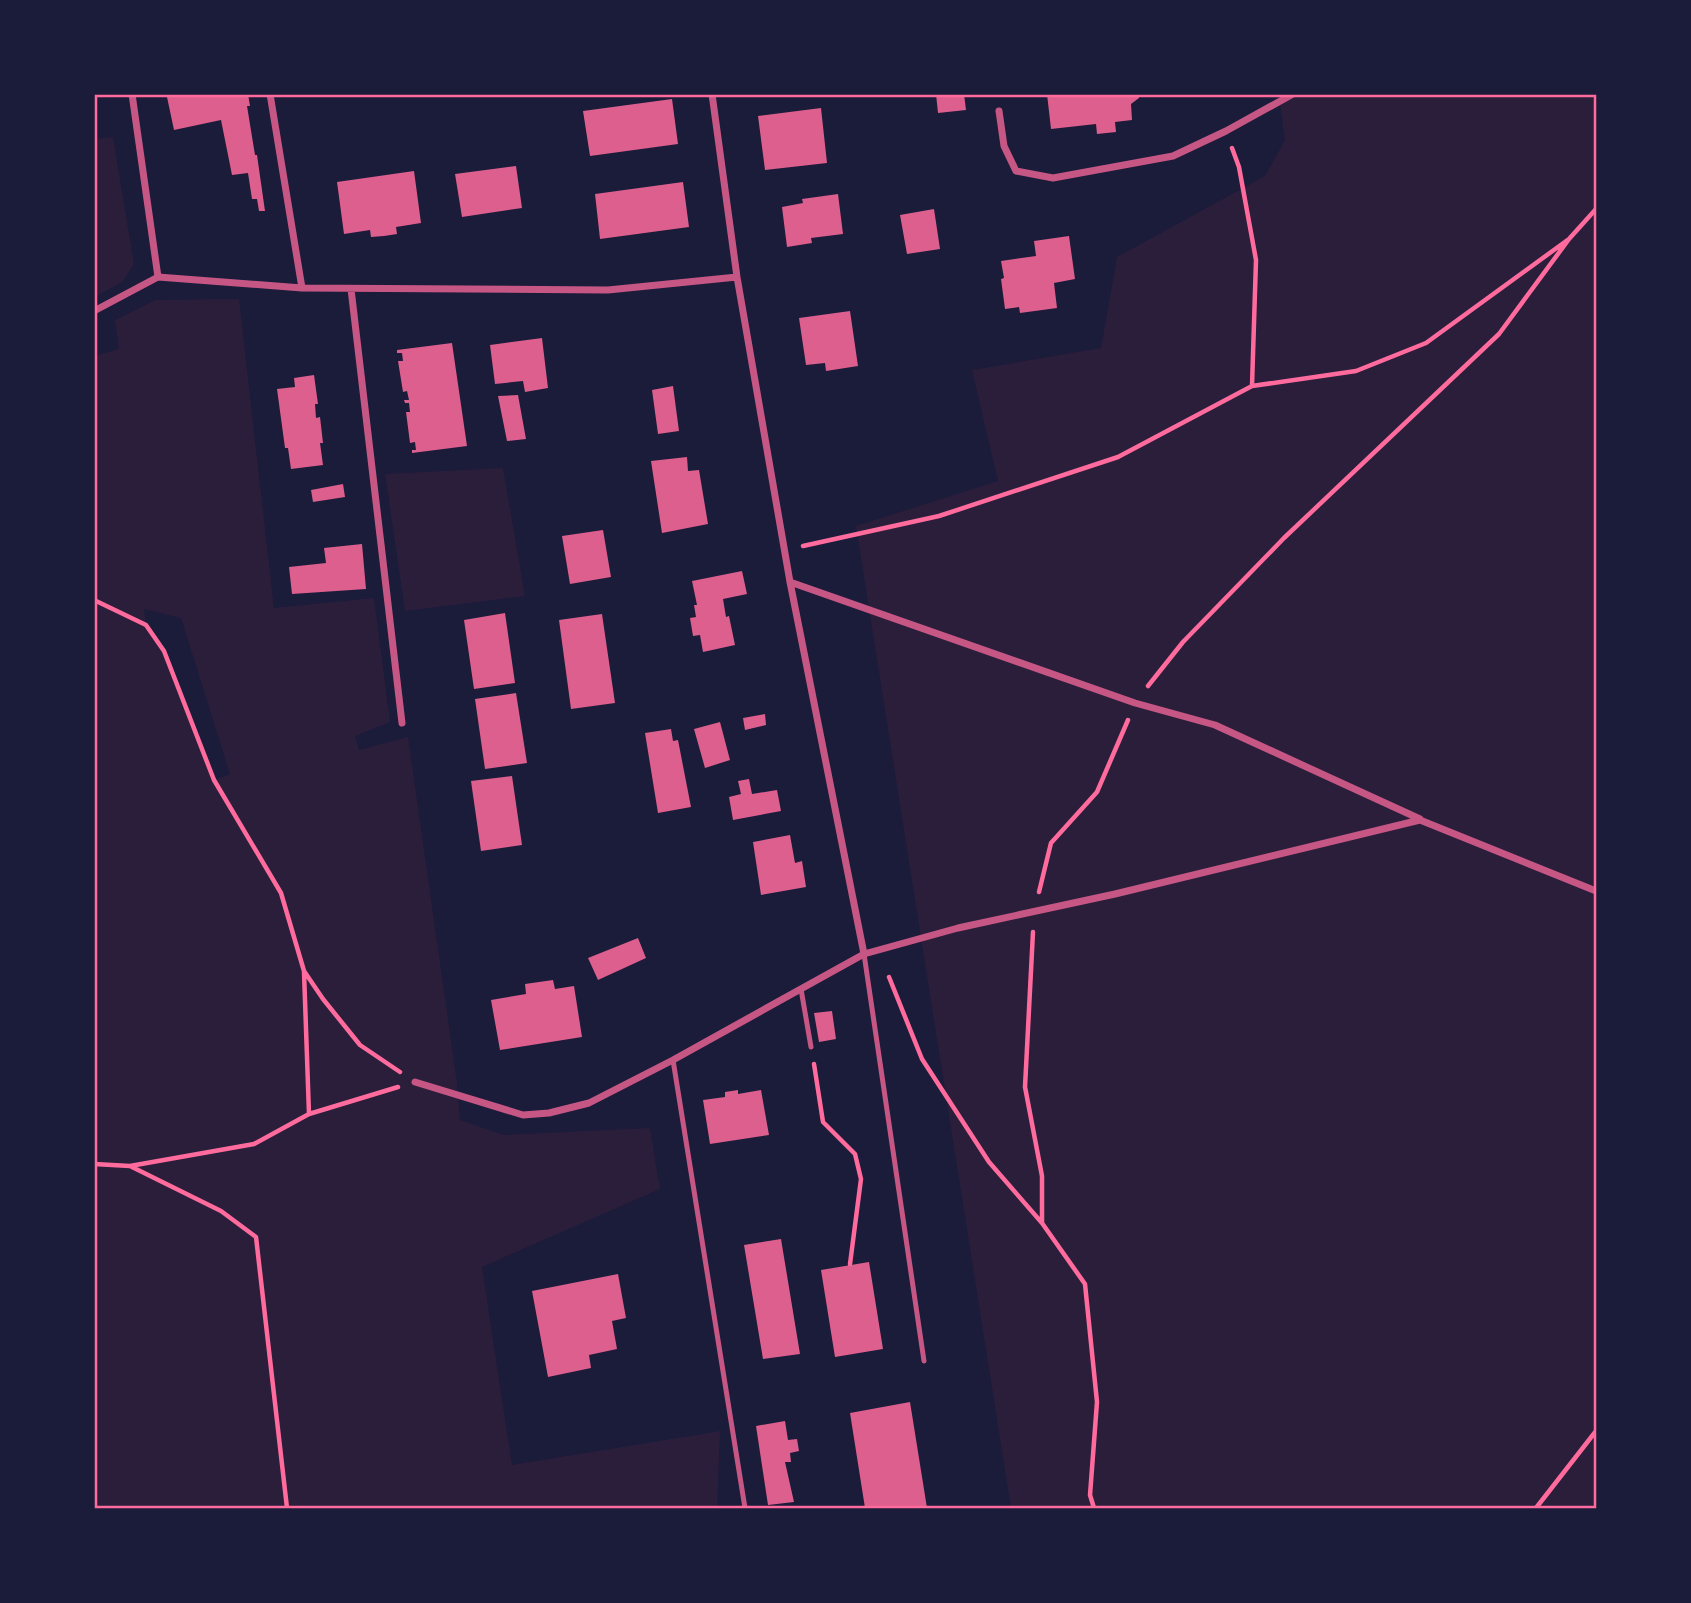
<svg xmlns="http://www.w3.org/2000/svg" width="1691" height="1603" font-family="'PT Sans Narrow',sans-serif">
  <style>
    .green { fill: #2a1e3b; fill-rule: evenodd }
    .building { fill: #dd5f8e }
    .lines { fill: none; stroke-linecap: round; stroke-linejoin: round }
    .path { stroke: #ff6b9d; stroke-width: 4.5 }
    .service { stroke: #c65784; stroke-width: 5 }
    .minor { stroke: #c65784; stroke-width: 7 }
    .neatline { fill: none; stroke: #ff6b9d; stroke-width: 2.5 }
  </style>
  <rect width="100%" height="100%" fill="#1b1b3a"/>
  <path class="green" d="M1279,95H1596V1508H1011L856,526L998,481L972,370L1101,348L1117,257L1265,176L1285,140Z
    M113,137L134,264L122,282L95,297V139Z
    M239,299L274,608L374,598L390,722L355,736L359,750L408,737L457,1083L460,1120L504,1135L650,1128L660,1189L482,1267L512,1465L720,1431L717,1508H95L94,356L119,349L115,320L155,300ZM144,609L181,618L230,774L215,780L164,651L146,625Z
    M503,468L525,596L405,611L385,474Z"/>
  <path class="building" d="M181,94H248L250,106H247L255,155H257L265,211H259L257,199H252L248,173L232,175L221,120L174,130L167,97Z
    M936,94H964L966,110L938,113Z
    M1047,94H1139V98L1131,104L1132,120L1115,122L1116,132L1097,134L1096,124L1051,129Z
    M672,99L678,144L590,156L583,111Z
    M821,108L827,163L765,170L758,116Z
    M516,166L522,208L462,217L455,174Z
    M414,171L421,223L396,227L397,234L384,236L371,237L370,230L344,234L337,182Z
    M683,182L689,227L600,239L595,194Z
    M838,194L843,234L811,238L812,243L787,247L782,207L803,203L802,199Z
    M934,209L940,249L907,254L900,215Z
    M1069,236L1075,279L1054,283L1057,308L1020,313L1019,307L1005,309L1001,279L1004,278L1001,261L1036,256L1034,241Z
    M850,311L858,366L826,371L825,363L806,365L799,318Z
    M542,338L548,388L525,392L523,381L495,384L490,345Z
    M452,343L467,446L412,453V450H416L415,442L410,443L406,412H410L409,403H405L404,400H409L407,391L403,392L398,361H403L402,353H397V350Z
    M314,375L318,404H315L316,418L320,417L323,443H320L323,465L291,469L288,448H285L277,389L295,387L294,378Z
    M673,386L679,431L658,434L652,390Z
    M518,395L526,439L507,441L498,396Z
    M687,457L688,471L699,470L708,524L662,533L651,461Z
    M343,484L345,497L313,502L311,490Z
    M603,530L611,577L570,584L562,536Z
    M362,544L366,589L292,594L289,567L326,563L324,548Z
    M742,571L747,594L723,599L726,617L729,616L735,645L703,652L700,635L693,636L690,618L696,617L694,605H697L692,581Z
    M505,613L515,683L474,689L464,620Z
    M602,614L615,703L571,709L559,620Z
    M516,693L527,763L485,769L475,699Z
    M765,714L766,725L745,730L743,718Z
    M720,722L730,760L705,768L694,729Z
    M671,729L673,741L678,740L691,807L658,813L645,733Z
    M512,776L522,845L481,851L471,781Z
    M749,779L752,794L777,790L781,811L733,820L729,797L741,794L738,781Z
    M790,835L795,863L802,861L806,887L761,895L753,842Z
    M638,938L646,958L598,980L588,958Z
    M553,980L555,989L574,986L582,1037L500,1050L491,1000L526,994L525,984Z
    M832,1011L836,1039L819,1042L814,1013Z
    M738,1090V1094L761,1090L769,1135L710,1144L703,1100L725,1097V1092Z
    M781,1239L800,1354L763,1359L744,1245Z
    M869,1262L883,1349L835,1357L821,1270Z
    M618,1274L626,1318L612,1321L617,1349L589,1355L591,1368L548,1377L532,1291Z
    M910,1402L927,1508H865L850,1413Z
    M785,1421L788,1440L797,1439L799,1451L790,1453L791,1462H785L794,1502L768,1505L756,1426Z"/>
  <g class="lines">
    <path class="path" d="M1232,148L1239,167L1256,260L1252,386
      M803,546L939,516L1118,457L1252,386L1356,371L1426,343L1569,239L1596,209
      M94,600L146,625L164,651L214,780L281,893L304,971L323,999L360,1045L400,1072
      M1148,686L1183,642L1284,538L1499,334L1569,239
      M1039,892L1051,843L1097,792L1128,720
      M1033,932L1025,1087L1042,1176V1223
      M889,977L922,1059L989,1162L1042,1223L1085,1284L1097,1402L1090,1495L1094,1508
      M814,1064L823,1122L855,1154L861,1179L850,1264
      M309,1114L398,1087
      M94,1164L130,1166L254,1144L309,1114L304,972
      M130,1166L221,1211L256,1237L287,1508
      M1536,1508L1596,1431"/>
    <path class="service" d="M864,954L924,1361
      M801,989L811,1047
      M673,1060L745,1508"/>
    <path class="minor" d="M132,94L158,277
      M270,94L302,288
      M712,94L737,277L790,582L864,954
      M999,111L1004,146L1016,171L1053,178L1173,156L1226,131L1293,94
      M351,289L402,723
      M94,311L158,277L302,288L608,290L737,277
      M790,582L1135,703L1215,725L1420,819
      M415,1082L523,1115L549,1113L589,1103L673,1060L864,954L958,928L1115,894L1420,820L1596,891"/>
  </g>
  <rect width="1691" height="1603" fill="none" stroke="#1b1b3a" stroke-width="192"/>
  <rect x="96" y="96" width="1499" height="1411" class="neatline"/>
</svg>
